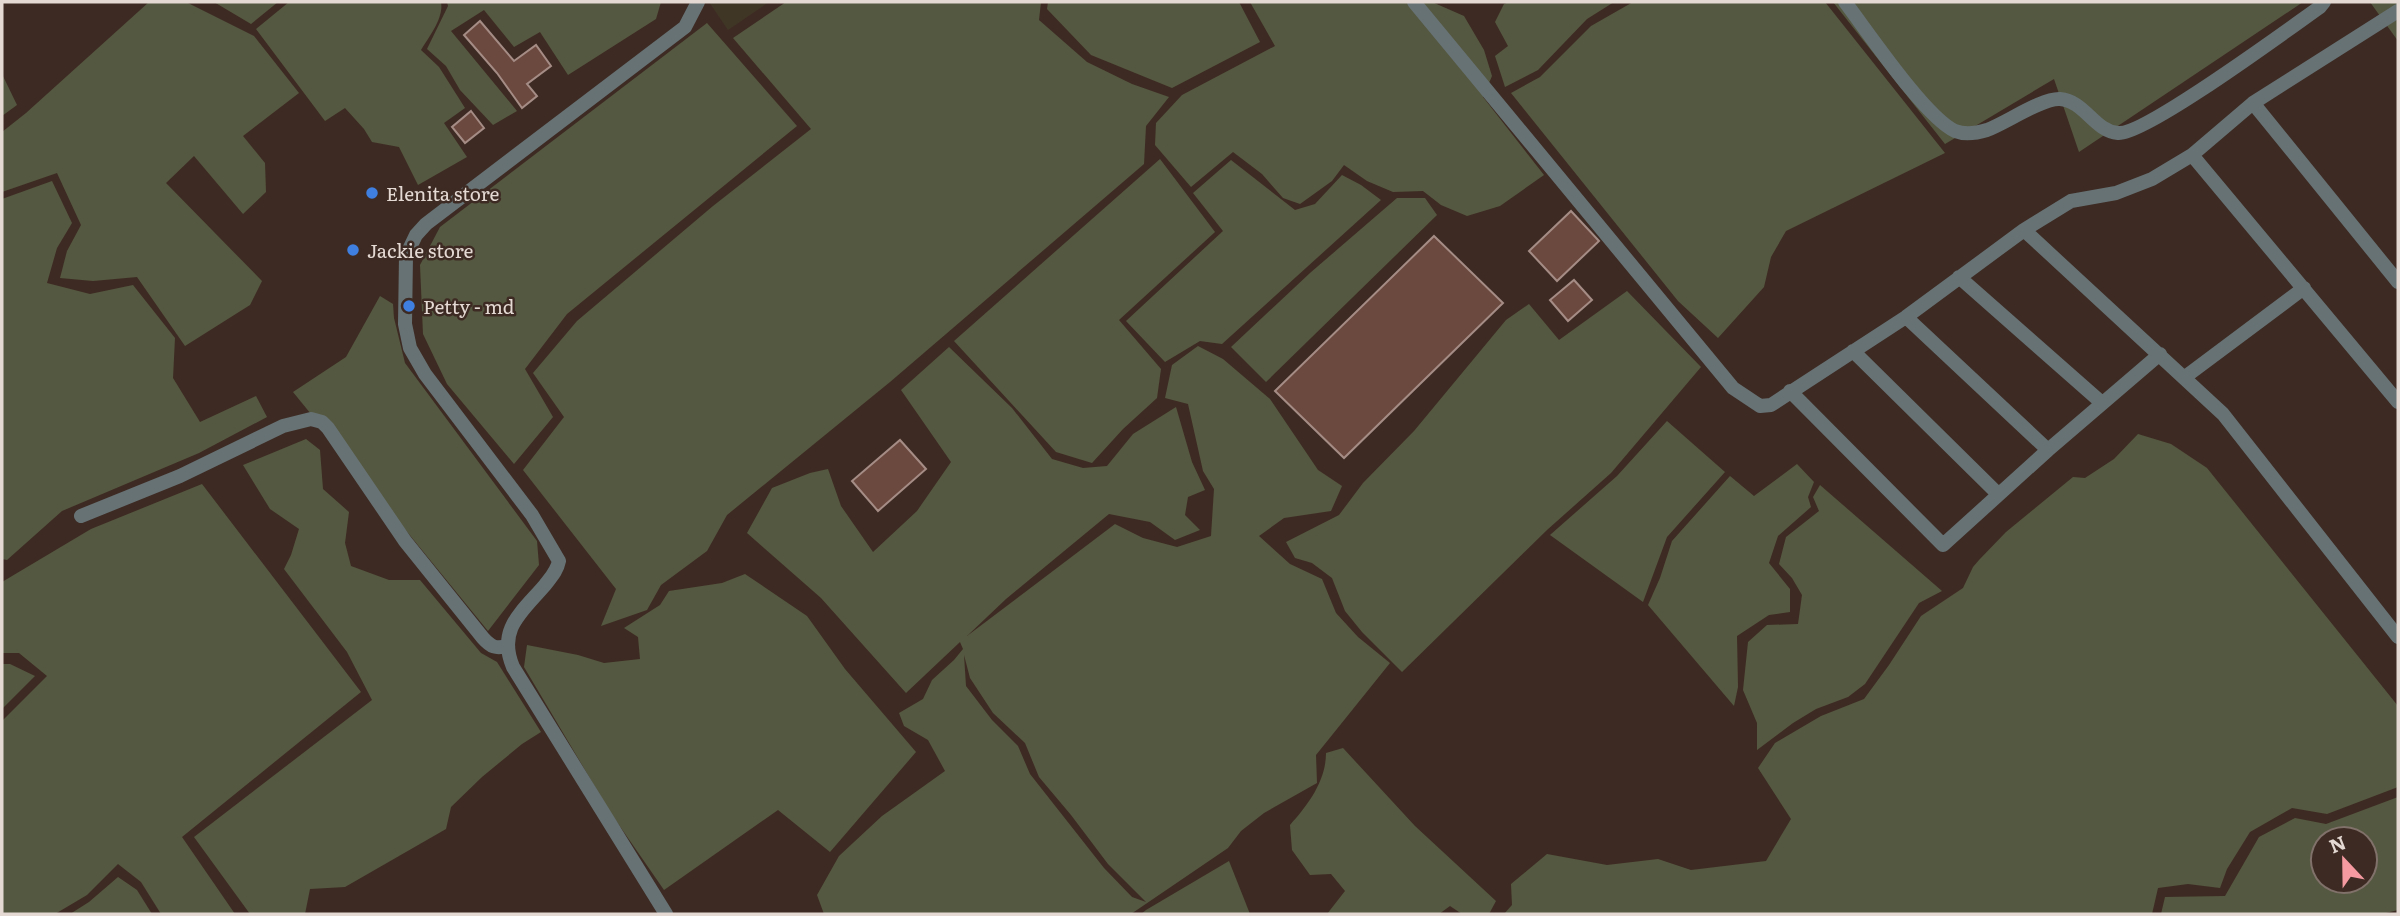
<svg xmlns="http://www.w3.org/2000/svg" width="2400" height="916" font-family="Literata,serif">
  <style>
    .industrial { fill: #403626 }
    .green { fill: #555840; fill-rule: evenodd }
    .building { fill: #6c493f; stroke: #a58d86; stroke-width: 2 }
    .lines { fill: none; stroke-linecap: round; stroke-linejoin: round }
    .minor { stroke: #677275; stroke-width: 14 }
    .tertiary { stroke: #677275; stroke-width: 14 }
    .shop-dot { fill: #3f7fe0; stroke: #3d2b23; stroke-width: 2.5 }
    .labels { text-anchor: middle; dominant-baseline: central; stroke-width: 5; stroke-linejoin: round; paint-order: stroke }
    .poi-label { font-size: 19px; fill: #e5d9d4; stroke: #3d2b23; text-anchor: start }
  </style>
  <rect width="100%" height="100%" fill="#3d2b23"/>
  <path class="industrial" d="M709,2H769L728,30Z"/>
  <path class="green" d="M149,2H186L254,36L299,93L243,136L265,163L266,192L243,214L194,156L166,183L262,281L250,305L185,346L137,277L93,281L60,278L67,251L81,225L57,173L2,192V132L26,113Z
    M214,2H278L251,24Z
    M289,2H441C444,18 429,37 421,50L439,67L465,108L444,123L467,157L418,185L399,147L372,142L364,129L345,108L325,121L256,29Z
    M447,2H661L656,19L568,75L540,32L514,47L484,10L451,31L517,111L493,125L460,90L446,66L427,49L448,6Z
    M786,2H1041L1039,20L1087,62L1132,84L1169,97L1146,126L1144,164L890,382L727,515L707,551L661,585L647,610L601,626L616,589L523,470L564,417L533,373L577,321L713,206L811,129L733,38Z
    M1048,2H1239L1260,42L1172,88L1091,55L1047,9Z
    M1250,2H1432L1464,16L1484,50L1492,76L1483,97L1544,175L1500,206L1467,216L1441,205L1423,191L1393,192L1367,181L1344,165L1332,181L1300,204L1283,198L1262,174L1233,152L1191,187L1155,145L1156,123L1182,95L1275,46Z
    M1509,2H1614L1587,19L1538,70L1505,87L1495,56L1508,46L1495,22L1504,4Z
    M1633,2H1825L1945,153L1786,231L1771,257L1764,287L1718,338L1678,301L1511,93L1540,77L1591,26Z
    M1833,2H2303L2079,152L2054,79L1945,144Z
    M2370,2H2398V41Z
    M707,23L797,126L567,314L525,369L553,417L514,464L447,384L423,334L420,265L440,227Z
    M2,74L17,105L2,116Z
    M1160,159L1215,232L1119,320L1161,369L1157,398L1123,429L1092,463L1056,452L954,341Z
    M1231,160L1295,210L1315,204L1342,175L1361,185L1381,200L1222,344L1200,341L1165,362L1126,321L1223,231L1193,193Z
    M52,181L72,223L57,248L47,283L90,294L133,285L175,338L173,378L200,422L256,396L267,417L199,453L62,511L7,560L2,559V199Z
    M1397,198H1425L1437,215L1266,382L1231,347L1310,273Z
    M1627,291L1701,367L1611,473L1547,530L1402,672L1362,632L1345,611L1332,578L1312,563L1295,558L1286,542L1339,515L1363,483L1414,431L1506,320L1529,304L1559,340Z
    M380,296L393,304L394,318L405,363L537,541L539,565L488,631L293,392L346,357Z
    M1198,346L1223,359L1270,399L1318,470L1342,486L1331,511L1284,518L1259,536L1290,564L1322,579L1336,613L1358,637L1390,663L1316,755L1317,783L1264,813L1241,831L1228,848L1131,914H824L817,895L839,856L882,816L945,771L928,740L904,726L899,713L923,699L932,680L954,660L963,649L960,642L906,693L821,598L747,533L772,488L810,473L828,469L841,506L873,552L917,511L951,462L901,390L949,347L1012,408L1052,459L1083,468L1107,466L1133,434L1176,407L1192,462L1205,490L1188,497L1185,515L1200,530L1175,540L1150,522L1109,514L1006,599L967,636L1115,524L1143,538L1177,547L1211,536L1214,489L1203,471L1188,404L1165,398L1172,365ZM964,655L970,678L993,713L1025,743L1039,777L1071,815L1108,864L1146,902L1132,897L1104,868L1030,774L1018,746L992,720L966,686Z
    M1667,421L1725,472L1667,537L1643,602L1550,535L1617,476Z
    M2138,434L2171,444L2207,468L2398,706V787L2327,814L2292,808L2250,832L2227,869L2220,888L2188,884L2158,888L2152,914H1504L1512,905L1511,884L1547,854L1607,865L1658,859L1691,870L1766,861L1791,819L1758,768L1775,743L1821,716L1864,699L1889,665L1921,616L1963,588L1973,567L1979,560L2006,532L2073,477L2085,478L2114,459Z
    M306,439L320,450L323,489L349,512L345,543L351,566L389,580H420L481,653L497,662L541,732L522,744L482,777L451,807L446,829L345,887L310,889L305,914H250L194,837L372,700L347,652L284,569L291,555L299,529L270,509L243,465Z
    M1797,464L1814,482L1808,497L1811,507L1778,536L1769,563L1790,589V612L1769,615L1737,636L1738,687L1734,706L1648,605L1660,578L1672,541L1730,476L1754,496Z
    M202,484L361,692L182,837L235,914H161L141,882L118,864L87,895L55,914H2V721L47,676L19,653H2V582L91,529Z
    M1820,485L1942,591L1919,603L1865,684L1848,697L1816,709L1793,723L1757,750V723L1743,690L1748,642L1767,625L1798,624L1802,595L1792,578L1779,564L1786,537L1819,511L1813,497Z
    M745,574L807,616L845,669L916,752L830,852L778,810L664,890L610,812L524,667L527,645L578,655L604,663L640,659L638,637L624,628L660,605L669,591L722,583Z
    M2,664H10L35,676L2,709Z
    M1343,748L1415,826L1496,901L1489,914H1462L1450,906L1439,914H1327L1345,891L1331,874L1310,875L1292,850L1290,825C1308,805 1326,781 1326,753Z
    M2398,797V910L2382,914H2161L2165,897L2225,896L2259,837L2295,818L2326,824ZM2323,839H2365V881H2323Z
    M1229,861L1250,914H1141L1146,910Z
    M118,877L137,890L152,914H70L89,902Z"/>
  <path class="building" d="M480,21L514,61L536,45L551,66L527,84L537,96L522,108L497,73L464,35Z
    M471,111L484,128L465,143L452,127Z
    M1571,211L1599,241L1557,281L1529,251Z
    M1434,236L1503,303L1344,458L1275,391Z
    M1574,280L1592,300L1568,321L1550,300Z
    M900,440L926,469L878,511L852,481Z"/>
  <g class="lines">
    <path class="minor" d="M1414,2L1733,388L1760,406L1771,405L1906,317L2024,230L2071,201L2116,193L2152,179L2192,155L2253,103L2398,11
      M1845,2C1868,32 1925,117 1955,131C1965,135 1977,133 1987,130C2006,123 2042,98 2060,99C2085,101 2094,131 2118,133C2144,136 2290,28 2320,7L2324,2
      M2253,103L2398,282
      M2192,155L2398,402
      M2024,230L2223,414L2398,637
      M1959,277L2102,403
      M1906,317L2048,450
      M1853,351L1998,494
      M2185,377L2304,288
      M1790,391L1943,545L2048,450L2160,354
      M81,516L180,476L283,426L311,419L322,422L328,428L405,541L483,638C491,647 496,649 507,646"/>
    <path class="tertiary" d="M666,914L513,667C497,629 522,612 545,585C551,577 557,571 559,561L532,515L425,374L410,348L405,324L406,256L416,235L426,224L685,27L698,2"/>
  </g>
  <g class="shop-dot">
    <circle cx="372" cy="193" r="7"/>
    <circle cx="353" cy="250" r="7"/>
    <circle cx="409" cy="306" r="7"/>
  </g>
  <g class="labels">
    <g class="poi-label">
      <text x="386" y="193">Elenita store</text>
      <text x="367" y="250">Jackie store</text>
      <text x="423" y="306">Petty - md</text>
    </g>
  </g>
  <rect width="2400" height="916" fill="none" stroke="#e5d9d4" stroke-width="7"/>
  <g transform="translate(2344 860) rotate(338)"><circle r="33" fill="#3d2b23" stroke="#80716a" stroke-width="2"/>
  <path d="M0-5L12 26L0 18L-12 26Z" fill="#f49aa0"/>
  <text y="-10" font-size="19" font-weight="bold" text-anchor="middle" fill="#e5d9d4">N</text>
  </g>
</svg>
